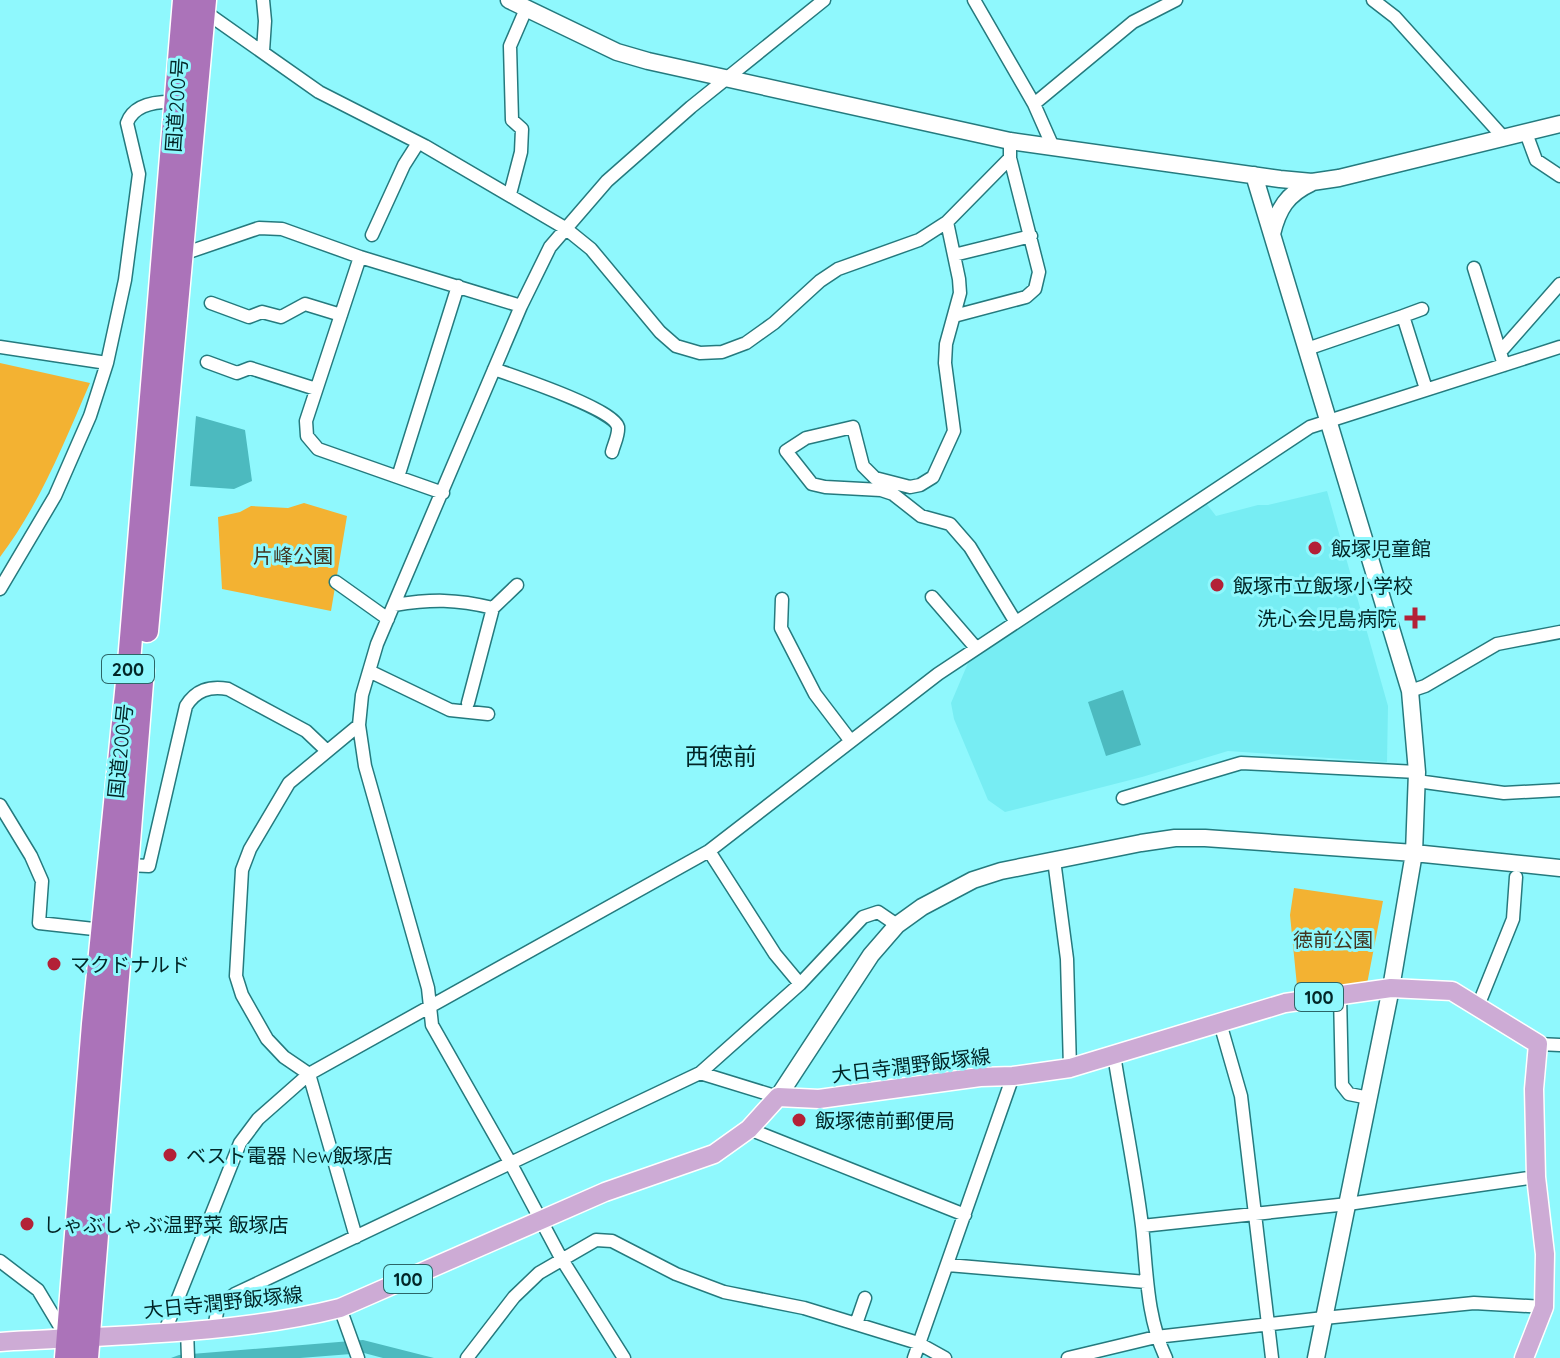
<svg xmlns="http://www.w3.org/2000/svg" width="1560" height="1358" font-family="Quicksand,'Noto Sans JP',sans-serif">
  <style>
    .built { fill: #77edf3 }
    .green { fill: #f3b232 }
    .water { fill: #4cbabf }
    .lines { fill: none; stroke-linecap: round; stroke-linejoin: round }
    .street-casing { stroke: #257a7e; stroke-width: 15 }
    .secondary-casing { stroke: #257a7e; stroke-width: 19 }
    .primary-casing { stroke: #fff; stroke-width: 21 }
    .highway-casing { stroke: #fff; stroke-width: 25 }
    .street { stroke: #fff; stroke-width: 12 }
    .secondary { stroke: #fff; stroke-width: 16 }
    .primary { stroke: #cdabd5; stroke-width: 18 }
    .highway { stroke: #ab73b9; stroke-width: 22 }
    .poi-dot { fill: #b32137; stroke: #8ff8fd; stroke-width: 3 }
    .labels { text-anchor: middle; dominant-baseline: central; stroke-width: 6; stroke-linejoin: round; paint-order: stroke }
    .shield { fill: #8ff8fd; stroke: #2c6567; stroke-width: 2 }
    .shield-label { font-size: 18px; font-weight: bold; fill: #022627 }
    .street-label { font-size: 20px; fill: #022627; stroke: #8ff8fd }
    .poi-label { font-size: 20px; fill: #022627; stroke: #8ff8fd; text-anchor: start }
    .park-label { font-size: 20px; fill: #42341f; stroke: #8ff8fd }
    .quarter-label { font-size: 24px; fill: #022627; stroke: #8ff8fd }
  </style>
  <rect width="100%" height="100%" fill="#8ff8fd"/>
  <path class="built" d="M1327,491L1388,706L1387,762L1228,751L1142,777L1005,812L988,800L954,719L951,703L971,656L1206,503L1216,516L1258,505H1268Z"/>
  <path class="green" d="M0,363L90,383C64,443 40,504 0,557Z
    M304,503L347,516L331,611L222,589L218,517L240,512L251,506L288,508Z
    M1294,888L1383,901L1367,984L1298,996L1290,915Z"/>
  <path class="water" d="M196,416L245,430L252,481L234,489L190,486Z
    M1123,690L1141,745L1106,756L1088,702Z
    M363,1340L434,1358H383L364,1353L300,1358H171L179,1355Z"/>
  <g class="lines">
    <defs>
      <path id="street" d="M974,0L1034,104L1053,147
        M1373,0L1395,17L1504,138
        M204,11L319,92L425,146L565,228L591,249L660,332L676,346L700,353L722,352L746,343L774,323L820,281L838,269L919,240L947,222L1010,158V141
        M263,51L265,21L263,0
        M1034,104L1133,22L1176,0
        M1526,133L1536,160L1560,176
        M510,194L521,152L522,129L512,120L510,46L526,9
        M947,222L959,279L960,293L946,344L945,363L954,431L933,477L920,485L910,487L875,478L863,466L853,427L806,438L786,451L812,484L825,487L881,490L893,494L921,516L950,524L970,547L1015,621
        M372,235L404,165L418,143
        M180,255L259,228L282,229L360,257L306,421L307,436L318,449L443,493
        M954,255L1031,236
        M360,257L521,306
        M1474,268L1504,365
        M211,303L249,317L262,312L281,317L305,304L341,315
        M954,316L1026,297L1035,289L1039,272L1010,158
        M1403,316L1422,309
        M0,347L107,363
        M1307,349L1403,316L1426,389
        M1501,351L1560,284
        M207,362L237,373L250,368L316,389
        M494,369C514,376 614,409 618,427C619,435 614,444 612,452
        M398,477L458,286
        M336,582L388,619
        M0,589L55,496L90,416L107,363L125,280L139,174L127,123C134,103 160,101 179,102
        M932,597L976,648
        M782,599L781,628L815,694L850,740
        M394,605C432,599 456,599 493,608L468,703
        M493,608L517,585
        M369,671L450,710L488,714
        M1410,691L1425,686L1497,644L1560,632
        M1417,781L1504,793L1560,790
        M1123,798L1241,763L1417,772
        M0,805L31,856L42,881L39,923L103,930
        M709,851L775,954L800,984
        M1054,860L1067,959L1070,1068
        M127,865L149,866L186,706C196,690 209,686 228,689L306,731L326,750
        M1340,994L1342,1085L1349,1094L1369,1098
        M1478,1006L1513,919L1516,877
        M1220,1023L1241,1096L1272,1358
        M1538,1044L1560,1045
        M1114,1055C1123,1112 1135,1169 1142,1226C1147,1270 1146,1316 1166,1358
        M700,1073L778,1097
        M749,1129L965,1215
        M1142,1226L1348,1204L1536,1177
        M356,1237L309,1074L284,1057L267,1039L242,995L236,976L242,870L250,849L289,783L359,725
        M0,1261L38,1290L65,1335
        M948,1265L1146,1282
        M340,1308L358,1358
        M856,1324L865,1298
        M214,1328L218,1307L235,1294L700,1073L800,984L863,917L878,912L897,925
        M187,1330L188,1358
        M165,1331L240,1143L258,1119L309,1074L709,851L938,674L1310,427L1560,347
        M467,1358L514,1297L539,1273L596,1240L612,1241L676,1274L724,1292L804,1308L918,1343L945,1358
        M624,1358L561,1258L511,1164L432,1025L428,988L365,766L359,725L362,695L377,644L521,306L550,247L607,181L691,107L824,0
        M914,1358L1013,1076
        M1068,1358L1156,1337L1324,1318L1474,1303L1544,1307"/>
      <path id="secondary" d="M509,0L617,52L648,61L1010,141L1280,179L1312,182L1339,178L1560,124
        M1254,175L1410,691L1417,772L1414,853L1391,988L1316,1358
        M1272,234C1278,209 1287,194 1311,183
        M778,1097L871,955L897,925L922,907L973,880L1001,871L1141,843L1175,838H1205L1414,853L1560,868"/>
      <path id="primary" d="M0,1342C110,1335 234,1335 340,1308L605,1192L714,1154L749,1129L778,1097L819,1099L980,1077L1013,1076L1070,1068L1285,1003L1391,988L1452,991L1538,1044L1534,1089L1536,1177L1545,1254L1544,1307L1524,1358"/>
      <path id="highway" d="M147,631L205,0
        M66,1358L93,1024L129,662L184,0
        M87,1358L143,670"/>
    </defs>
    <use href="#street" class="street-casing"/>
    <use href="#secondary" class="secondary-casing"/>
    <use href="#primary" class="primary-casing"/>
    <use href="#highway" class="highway-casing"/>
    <use href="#street" class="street"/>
    <use href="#secondary" class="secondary"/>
    <use href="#primary" class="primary"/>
    <use href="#highway" class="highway"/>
  </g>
  <g class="poi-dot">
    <circle cx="1315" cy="548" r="8"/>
    <circle cx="1217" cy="585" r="8"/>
    <path d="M1411 606h8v8h8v8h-8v8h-8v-8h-8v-8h8z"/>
    <circle cx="54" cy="964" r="8"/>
    <circle cx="799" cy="1120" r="8"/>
    <circle cx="170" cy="1155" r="8"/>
    <circle cx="27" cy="1224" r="8"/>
  </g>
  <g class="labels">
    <g class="shield">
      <rect x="102" y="655" width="52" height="28" rx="6"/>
      <rect x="1295" y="983" width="48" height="28" rx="6"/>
      <rect x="384" y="1265" width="48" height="28" rx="6"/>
    </g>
    <g class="shield-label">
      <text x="128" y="669">200</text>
      <text x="1319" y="997">100</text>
      <text x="408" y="1279">100</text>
    </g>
    <g class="street-label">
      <text transform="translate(176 105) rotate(-86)">国道200号</text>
      <text transform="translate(120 751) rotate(-84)">国道200号</text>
      <text transform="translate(911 1065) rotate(-7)">大日寺潤野飯塚線</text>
      <text transform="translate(223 1302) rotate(-6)">大日寺潤野飯塚線</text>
    </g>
    <g class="poi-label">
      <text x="1331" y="548">飯塚児童館</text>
      <text x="1233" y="585">飯塚市立飯塚小学校</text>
      <text x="1397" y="618" text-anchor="end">洗心会児島病院</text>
      <text x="70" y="964">マクドナルド</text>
      <text x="815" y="1120">飯塚徳前郵便局</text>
      <text x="186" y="1155">ベスト電器 New飯塚店</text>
      <text x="43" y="1224">しゃぶしゃぶ温野菜 飯塚店</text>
    </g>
    <g class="park-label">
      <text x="293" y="555">片峰公園</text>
      <text x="1333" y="939">徳前公園</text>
    </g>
    <g class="quarter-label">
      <text x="721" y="756">西徳前</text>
    </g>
  </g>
</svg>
